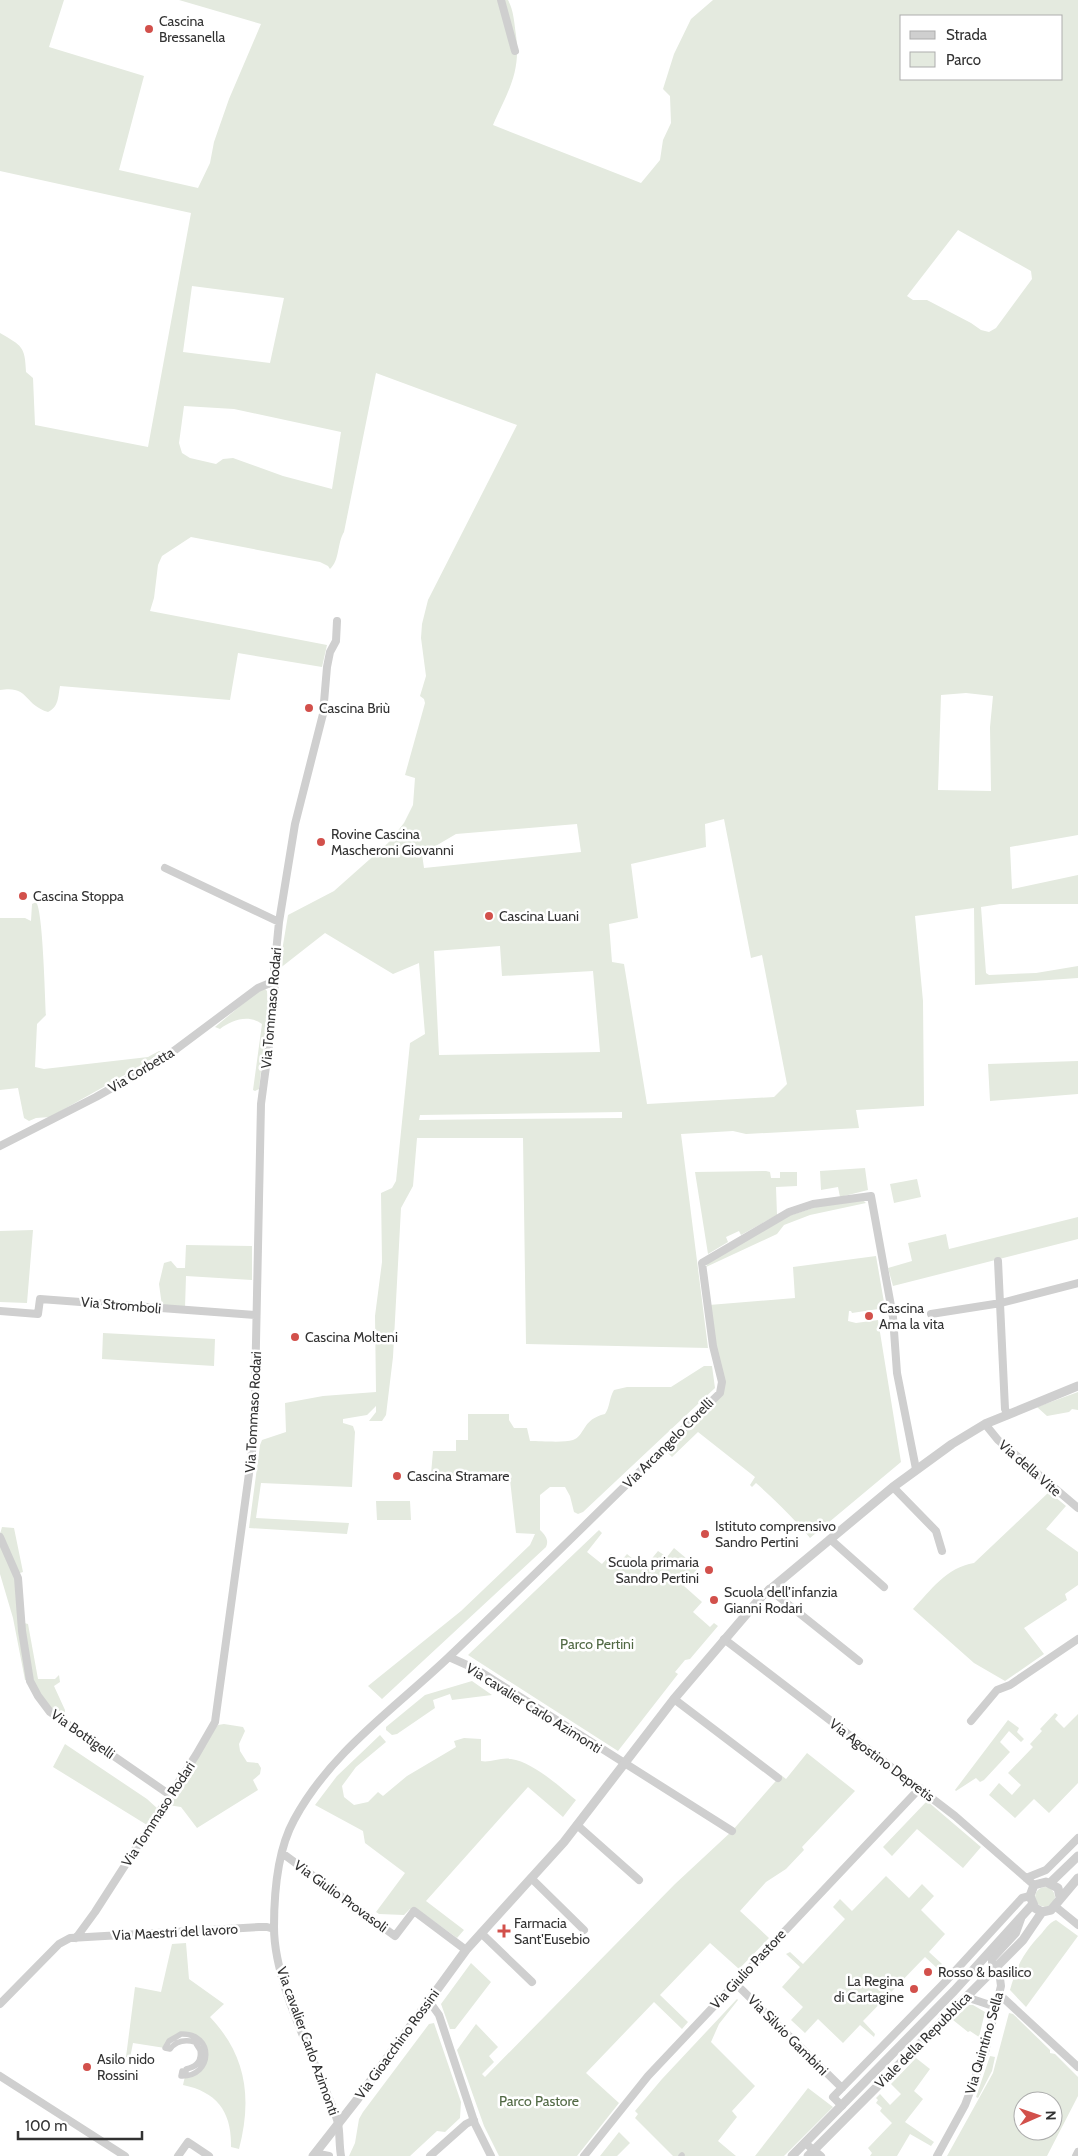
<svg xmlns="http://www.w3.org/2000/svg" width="1078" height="2156" font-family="Cabin,sans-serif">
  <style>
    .green { fill: #e4eadf; fill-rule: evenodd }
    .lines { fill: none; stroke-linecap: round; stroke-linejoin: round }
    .pedestrian { stroke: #cfcfcf; stroke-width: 5.5 }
    .minor { stroke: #cfcfcf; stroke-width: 8 }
    .tertiary { stroke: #cfcfcf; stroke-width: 9 }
    .poi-dot { fill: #d2504b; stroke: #fff; stroke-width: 2 }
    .labels { text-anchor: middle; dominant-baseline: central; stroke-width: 5; stroke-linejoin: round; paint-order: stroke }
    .poi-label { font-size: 14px; fill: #323232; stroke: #fff; text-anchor: start }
    .street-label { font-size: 14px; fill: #323232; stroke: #fff }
    .park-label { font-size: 14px; fill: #516944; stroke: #fff }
  </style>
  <rect width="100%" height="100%" fill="#fff"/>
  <path class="green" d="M0,0H64L49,47L144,76L119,170L198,188L210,163L214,142L229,99L261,24L179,0H508C514,11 514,23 516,35C521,73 508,91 493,125L641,183L660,160L663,140L671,123L670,96L663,89L674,54L691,19L713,0H1078V835L1010,847L1012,889L1078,875V904H1000L981,907L986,973L989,975L1036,973L1078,966V978L975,985L974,908L915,916L923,1001L924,1106L856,1110L859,1128L746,1134L733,1131L681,1134L708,1348L526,1344L523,1138H417L413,1186L401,1208L393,1357L386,1415L382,1421H369L376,1412V1406L367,1415L343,1419V1423L353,1426L355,1432L352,1487L261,1483L256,1518L349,1523L347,1534L249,1528L260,1445L262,1440L286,1432L285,1403L323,1396L376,1392L375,1316L382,1262L381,1193L392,1188L396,1181L410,1043L425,1034L419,963L393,974L325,933L279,969L288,915L334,891L388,843L404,823L413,805L415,778L405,775L425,703L424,699L420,696L426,676L421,638L422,624L428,600L517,425L376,373L344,532C337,543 340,560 330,569L328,566L320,562L191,537L162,556L158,565L154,598L150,611L327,645L322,667L238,653L230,700L60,686C58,696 59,707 48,712C23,704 29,685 0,690V333C22,346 25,346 26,372L33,378L35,425L148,447L191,213L0,171ZM902,16H1062V79H902ZM958,230L1031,271L1032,279L996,328L989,332L981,330L971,323L927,300H913L907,296ZM192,286L284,298L270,363L183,352ZM184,406L234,409L341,432L332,489L283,476L233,458L223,459L216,464L190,458L182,453L179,443ZM966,693L993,696L990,727L991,791L938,790L941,695ZM724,819L751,958L762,955L787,1084L774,1097L647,1104L624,964L612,962L609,924L638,918L631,864L706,847L705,824ZM577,824L581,852L424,868L422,854L456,834ZM500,946L502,976L593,971L600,1052L439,1055L434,951ZM622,1112V1118L419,1120L420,1115Z
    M36,902C43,910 45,998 46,1015L37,1024L35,1067L44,1069L148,1057L159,1051L162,1052L139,1067L50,1117L36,1118L29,1121L24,1118L18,1088L0,1090V918H25L31,921L32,904Z
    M265,989L267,991L268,1008L259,1089L255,1091L253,1090L262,1024C248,1014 232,1020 220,1029L215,1027L257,992Z
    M1078,1061V1094L990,1101L988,1064Z
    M865,1168L868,1190L840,1197L838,1187L821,1190L820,1171Z
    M766,1171L770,1172L771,1178H780V1172H797V1186L776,1187L777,1215L741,1235L739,1231L726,1237L728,1242L708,1254L695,1172Z
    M917,1179L921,1197L894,1203L890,1184Z
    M863,1200L866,1203L810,1215L784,1225L777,1234L706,1267L708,1263L788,1216L819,1206Z
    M1078,1217V1239L893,1286L888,1268L912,1261L908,1243L946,1234L949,1249Z
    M33,1230L27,1303L0,1302V1231Z
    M186,1245L252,1246V1280L186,1276L185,1308L162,1306L159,1284L164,1263L171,1261L177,1268H185Z
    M876,1256L885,1308L852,1313L851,1311H849L848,1321L856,1323L878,1320L901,1462L810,1538C793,1517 775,1500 756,1483L752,1487L750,1485L755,1477L698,1432L672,1457L667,1452L717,1399L722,1382L709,1305L795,1298L793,1267Z
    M103,1333L215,1339L214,1366L102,1359Z
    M704,1366H712L715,1388L583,1512L578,1514L574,1512L570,1496L565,1487H550L540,1495V1530C546,1536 549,1540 546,1547L382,1699L368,1686L461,1611L530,1545L535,1534L516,1533L510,1480L431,1474L433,1451H456V1440H468V1414H509V1420L514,1428H527L530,1441C541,1441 564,1443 573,1440C585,1436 582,1419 605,1414C610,1407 609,1398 614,1390L627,1387H671Z
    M1078,1392V1410L1072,1409L1069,1412L1047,1416L1037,1407Z
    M1049,1492L1066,1506L1046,1529L1078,1552V1585L1065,1594L1067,1600L1024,1628L1044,1654L1005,1681L974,1663L913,1609C930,1591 947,1567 974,1563Z
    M376,1501H410L411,1520H377Z
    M2,1527L14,1528L23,1572L17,1574L0,1534Z
    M599,1530L602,1533L587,1552L602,1564L611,1554L620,1562L627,1554L644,1568L658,1551L667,1557L674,1548L698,1568L684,1586L702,1602L693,1612L710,1627L714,1623L718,1626L690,1659L685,1660L675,1672L678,1674L618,1751L468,1655Z
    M0,1540L17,1579L30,1681L25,1680L13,1618L0,1574Z
    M24,1623L28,1624L38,1679H55L59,1675L60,1682L54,1686L65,1710V1716L55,1714L40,1695L32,1681Z
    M472,1681L492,1695L452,1700L450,1694L433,1700L435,1708L397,1734L392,1735L386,1730V1727L425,1695Z
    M1055,1713L1058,1715L1055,1719L1064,1728L1078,1714V1783L1049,1813L1034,1799L1015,1818L989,1795L999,1783L1012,1795L1021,1785L1008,1773L1033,1747L1030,1744L1042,1731L1040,1729Z
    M1008,1720L1019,1728L1017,1732L1024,1739L1021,1742L1009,1731L1000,1742L1010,1752L984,1780L980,1782L976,1778L956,1791L955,1790Z
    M224,1724L243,1727L245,1731L239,1744L240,1751L247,1762L258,1763L261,1768L260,1774L253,1780L258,1790L197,1828L181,1807L168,1805L213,1731L218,1725Z
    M380,1735L386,1742L356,1767L342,1786L344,1797L354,1805L368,1802L378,1792L383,1796L407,1776L456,1747L454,1741L464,1738L481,1739V1761C490,1763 501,1757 511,1759C533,1762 560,1787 576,1800L563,1817L528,1787L426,1901L464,1930L457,1938L424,1914L410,1909L404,1915L379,1914L376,1912L405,1873L365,1843L363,1831L315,1805L337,1776Z
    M65,1744L147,1799L158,1809L147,1825L53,1767Z
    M807,1753L855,1791L802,1847L804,1850L786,1869L766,1882L740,1911L769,1938L739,1969L710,1943L660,1995L688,2022L682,2029L654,2002L586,2073L619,2103L577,2156H499L484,2126L457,2050L476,2024L498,2047L489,2056L494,2062L482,2074L485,2077L675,1884L732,1831L781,1775L786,1779Z
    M927,1801L981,1847L963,1868L917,1829L892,1856L883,1847Z
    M886,1876L909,1898L922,1884L934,1896L921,1910L945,1934L929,1952L942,1964L938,1969L925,1957L863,2021L875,2034L874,2037L860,2025L843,2043L818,2019L805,2033L791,2020L803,2007L782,1987L800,1967L786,1954L790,1952L803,1964L845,1919L833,1907L840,1899L852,1911Z
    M1035 1897a10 10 0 1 1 20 0a10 10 0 1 1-20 0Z
    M1056,1920L1078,1936L1026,2007L1010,1990C1017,1965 1024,1952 1042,1933C1046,1928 1050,1922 1056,1920Z
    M186,1943L189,1979L224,2004L210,2017C247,2056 252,2099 239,2149L231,2147C232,2112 217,2092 183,2085L185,2076L200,2070L201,2040L181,2034L165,2048L133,2043L130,2058L126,2057L135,1987L161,1992L172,1944Z
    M471,1963L491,1982L455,2029H450L441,2004Z
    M737,1999L738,2000L719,2024L711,2042L755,2086L732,2111L737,2117L718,2141L736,2156H673L635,2118L638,2114L635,2111L662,2079Z
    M969,2005H973L985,2012L979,2037L970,2031L968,2032L953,2020Z
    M1009,2013L1013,2014L1050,2050V2053L1055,2054L1078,2077V2096L1047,2156H947L993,2073ZM1023,2101H1053V2131H1023Z
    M434,2023L461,2102L460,2118L445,2132L437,2131L410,2156H349L355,2143L359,2119L363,2112L429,2024Z
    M990,2056L995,2057L992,2071L978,2098L976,2097Z
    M916,2058L930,2069L914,2091L923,2099L905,2122L934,2142L931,2146L910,2134L897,2156H870L872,2153L868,2148L892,2123L880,2111L882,2108L876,2103L878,2100L876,2098L880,2094L890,2105L901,2094L891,2084Z
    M808,2088L833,2107L784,2156H755Z
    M619,2132L630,2143L617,2156H600Z"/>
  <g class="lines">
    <path class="pedestrian" d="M181,2034C215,2033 213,2077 181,2076L182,2071L186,2072V2069C197,2067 202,2061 200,2050L195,2042C184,2039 176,2041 170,2049L165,2048L169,2041Z
      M681,2156L682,2155"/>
    <path class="minor" d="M501,0L515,51
      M165,868L279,922
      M0,1146L96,1097L163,1059L258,988L275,981
      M998,1261L1005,1409L1008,1415
      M0,1311L38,1314L40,1299L255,1315
      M931,1314L1001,1303L1078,1283
      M985,1424L998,1440L1078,1508
      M893,1487L936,1531L942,1551
      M0,1537L18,1578L22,1631L30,1681L38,1696L50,1712L170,1795
      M830,1539L884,1587
      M769,1589L859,1661
      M724,1639L955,1816L1034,1885
      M449,1657L476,1669L732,1831
      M674,1699L778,1778
      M971,1721L997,1690L1010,1685L1078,1639
      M577,1825L639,1880
      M282,1853L395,1936L414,1911L466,1950
      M531,1878L584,1930
      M1026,1878L1046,1870L1078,1838
      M1056,1907L1078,1925
      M481,1933L532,1982
      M76,1938L95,1912L196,1755L215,1722L254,1437L261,1104L275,999L274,973L279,922L295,824L323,714L327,667L330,652L336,641L337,621
      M735,1983L842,2088
      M999,1994L1078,2067
      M966,1997L996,2007
      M429,2001L439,2015L475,2124L491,2156
      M0,2004L59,1944L70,1938L259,1927H267L274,1929
      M0,2076L125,2156
      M842,2106L833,2097L945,1982L1022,1898L1030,1896
      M805,2143L821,2156
      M178,2156L188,2142L209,2156
      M313,2156L319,2154L329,2156
      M341,2156C339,2145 340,2133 338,2123C335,2112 330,2101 326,2091C307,2043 274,1979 274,1927C274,1893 277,1851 294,1820C331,1751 397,1707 452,1654C542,1568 631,1480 720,1393L722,1382L713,1346L702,1263L789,1212L813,1204L871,1196L893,1317L897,1373L916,1469
      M430,2156L466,2124L474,2120
      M584,2156L648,2076L920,1788
      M937,2156L965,2105L985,2052L1001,1986L999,1971L992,1963V1959L1016,1933L1021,1919
      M1076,2156L1078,2152"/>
    <path class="tertiary" d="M1050,1883L1078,1856
      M1060,1897L1058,1888L1046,1882L1034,1885L1030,1896L1035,1908L1042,1912L1051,1910L1078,1878
      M313,2156L356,2101L466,1950L564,1842L674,1699L762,1596L893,1487L952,1444L985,1424L1078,1386
      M792,2156L954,1991L1032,1905
      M808,2156L1023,1940L1042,1912"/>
  </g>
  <g class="poi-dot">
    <circle cx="149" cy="29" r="5"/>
    <circle cx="309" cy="708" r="5"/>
    <circle cx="321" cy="842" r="5"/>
    <circle cx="23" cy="896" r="5"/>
    <circle cx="489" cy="916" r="5"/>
    <circle cx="869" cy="1316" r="5"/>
    <circle cx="295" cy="1337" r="5"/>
    <circle cx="397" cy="1476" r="5"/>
    <circle cx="705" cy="1534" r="5"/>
    <circle cx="709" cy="1570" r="5"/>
    <circle cx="714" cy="1600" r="5"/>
    <path d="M501.5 1923.5h5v5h5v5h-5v5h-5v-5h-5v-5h5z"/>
    <circle cx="928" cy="1972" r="5"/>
    <circle cx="914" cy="1989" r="5"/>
    <circle cx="87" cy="2067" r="5"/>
  </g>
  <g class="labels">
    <g class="poi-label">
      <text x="159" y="21">Cascina<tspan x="159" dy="16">Bressanella</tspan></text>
      <text x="319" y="708">Cascina Briù</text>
      <text x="331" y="834">Rovine Cascina<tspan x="331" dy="16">Mascheroni Giovanni</tspan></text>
      <text x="33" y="896">Cascina Stoppa</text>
      <text x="499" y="916">Cascina Luani</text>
      <text x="879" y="1308">Cascina<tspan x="879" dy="16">Ama la vita</tspan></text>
      <text x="305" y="1337">Cascina Molteni</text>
      <text x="407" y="1476">Cascina Stramare</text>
      <text x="715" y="1526">Istituto comprensivo<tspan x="715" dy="16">Sandro Pertini</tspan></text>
      <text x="699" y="1562" text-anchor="end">Scuola primaria<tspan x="699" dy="16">Sandro Pertini</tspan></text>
      <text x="724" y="1592">Scuola dell’infanzia<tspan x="724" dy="16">Gianni Rodari</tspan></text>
      <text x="514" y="1923">Farmacia<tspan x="514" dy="16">Sant'Eusebio</tspan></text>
      <text x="938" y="1972">Rosso &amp; basilico</text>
      <text x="904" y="1981" text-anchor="end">La Regina<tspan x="904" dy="16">di Cartagine</tspan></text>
      <text x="97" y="2059">Asilo nido<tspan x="97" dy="16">Rossini</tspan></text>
    </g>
    <g class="street-label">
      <text transform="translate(271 1008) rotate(-85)">Via Tommaso Rodari</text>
      <text transform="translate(141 1070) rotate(-31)">Via Corbetta</text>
      <text transform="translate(121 1305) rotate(5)">Via Stromboli</text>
      <text transform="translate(253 1412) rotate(-87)">Via Tommaso Rodari</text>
      <text transform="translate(668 1443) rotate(-45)">Via Arcangelo Corelli</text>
      <text transform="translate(1030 1468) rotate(41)">Via della Vite</text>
      <text transform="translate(534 1708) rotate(32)">Via cavalier Carlo Azimonti</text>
      <text transform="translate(83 1734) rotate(35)">Via Bottigelli</text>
      <text transform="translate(882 1760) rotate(37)">Via Agostino Depretis</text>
      <text transform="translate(158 1814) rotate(-57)">Via Tommaso Rodari</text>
      <text transform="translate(341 1896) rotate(36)">Via Giulio Provasoli</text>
      <text transform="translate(175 1932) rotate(-3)">Via Maestri del lavoro</text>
      <text transform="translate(748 1969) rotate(-47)">Via Giulio Pastore</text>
      <text transform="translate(788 2035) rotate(45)">Via Silvio Gambini</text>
      <text transform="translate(923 2040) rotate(-45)">Viale della Repubblica</text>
      <text transform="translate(308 2041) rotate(70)">Via cavalier Carlo Azimonti</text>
      <text transform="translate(984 2043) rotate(-74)">Via Quintino Sella</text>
      <text transform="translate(397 2044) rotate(-54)">Via Gioacchino Rossini</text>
    </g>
    <g class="park-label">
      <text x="597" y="1644">Parco Pertini</text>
      <text x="539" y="2101">Parco Pastore</text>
    </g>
  </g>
  <rect x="900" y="15" width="162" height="65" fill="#ffffff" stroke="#adadad"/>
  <rect x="910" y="31" width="25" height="8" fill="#cfcfcf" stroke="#adadad"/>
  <text x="946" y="40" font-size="15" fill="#323232">Strada</text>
  <rect x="910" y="52" width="25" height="15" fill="#e4eadf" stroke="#adadad"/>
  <text x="946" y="65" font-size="15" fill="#323232">Parco</text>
  <g transform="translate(1038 2116) rotate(88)"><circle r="24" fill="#ffffff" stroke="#adadad"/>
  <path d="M0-4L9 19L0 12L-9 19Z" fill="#d2504b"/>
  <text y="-8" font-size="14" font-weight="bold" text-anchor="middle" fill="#323232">N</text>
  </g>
  <path d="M18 2131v8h124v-8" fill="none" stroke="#323232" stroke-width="2.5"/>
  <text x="25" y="2131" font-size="15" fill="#323232" stroke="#ffffff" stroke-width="4" paint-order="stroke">100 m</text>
</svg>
